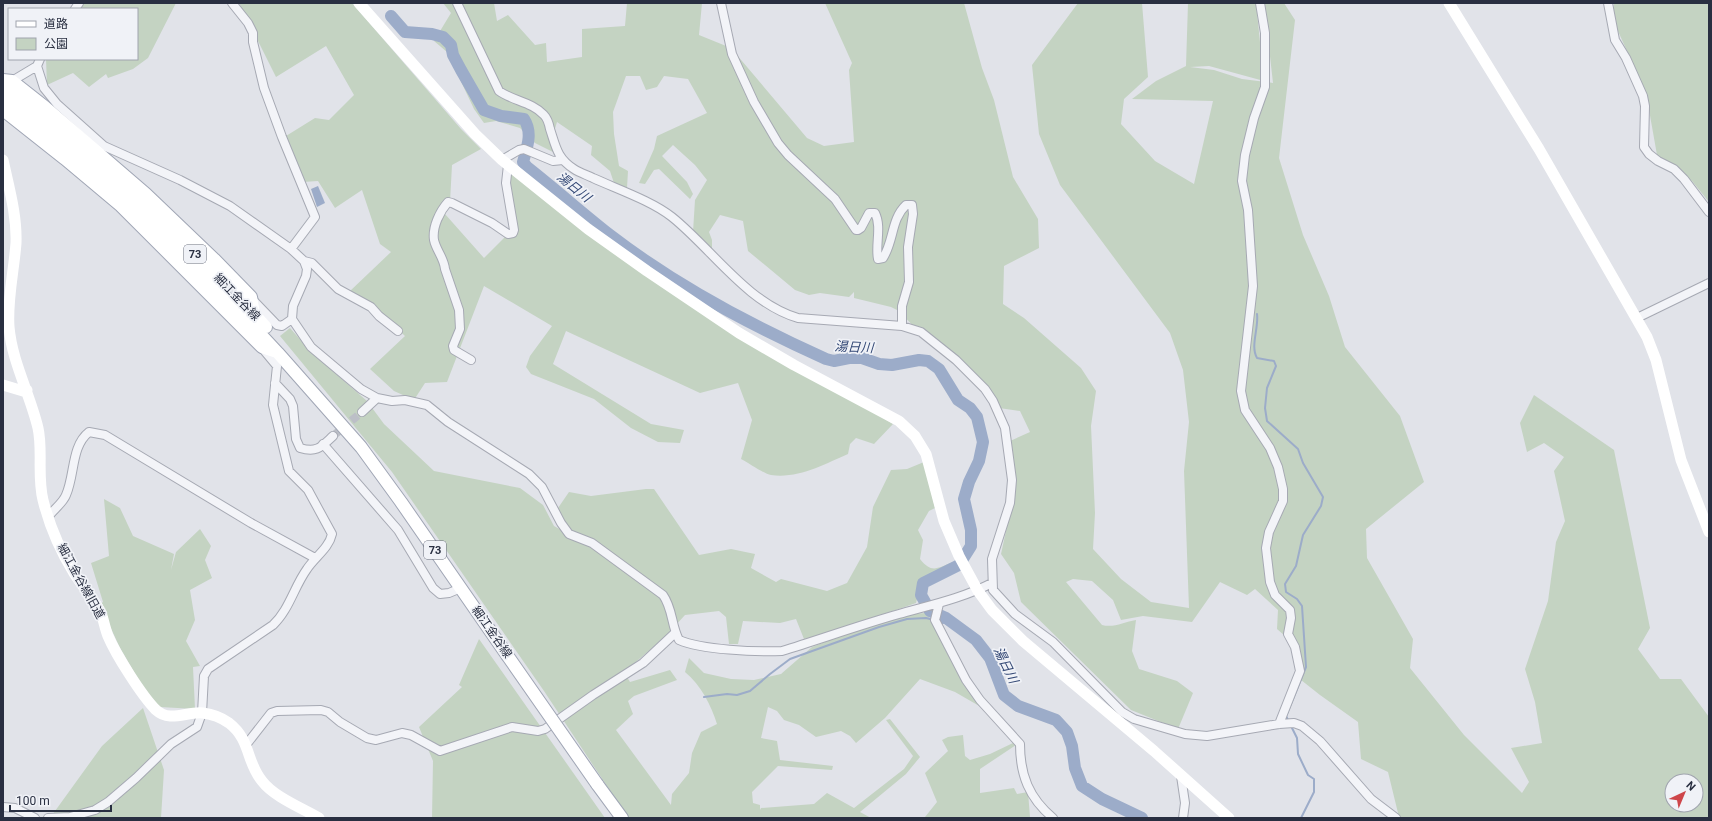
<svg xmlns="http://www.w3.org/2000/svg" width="1712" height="821" font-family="Roboto,'Noto Sans JP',sans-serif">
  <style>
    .green { fill: #c4d3c2; fill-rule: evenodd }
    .water { fill: #9cacc9 }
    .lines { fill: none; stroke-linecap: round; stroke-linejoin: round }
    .stream { stroke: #9cacc9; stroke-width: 2 }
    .river { stroke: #9cacc9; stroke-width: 12 }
    .street-tunnel { stroke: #bcbfc7; stroke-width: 8; stroke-dasharray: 8 4; stroke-linecap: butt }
    .street-casing { stroke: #a6a9b3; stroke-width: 10 }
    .primary-casing { stroke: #a0a6b5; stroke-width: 14 }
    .street { stroke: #f3f4f8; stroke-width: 8 }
    .secondary { stroke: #fff; stroke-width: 11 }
    .primary { stroke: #fff; stroke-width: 12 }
    .primary-bridge-casing { stroke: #a0a6b5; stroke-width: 14; stroke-linecap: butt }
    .primary-bridge { stroke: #fff; stroke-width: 12 }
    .labels { text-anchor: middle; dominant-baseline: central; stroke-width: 3.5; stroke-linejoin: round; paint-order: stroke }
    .shield { fill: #f0f2f7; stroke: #656a78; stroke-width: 1 }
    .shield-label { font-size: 11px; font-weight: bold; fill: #292f41 }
    .street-label { font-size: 12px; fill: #292f41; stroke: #f0f2f7 }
    .water-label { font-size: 13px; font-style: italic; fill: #334875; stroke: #f0f2f7 }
  </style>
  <rect width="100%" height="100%" fill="#e1e3e9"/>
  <path class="green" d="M84,3H176L148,58L133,69L108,78L106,74L89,87L73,73L47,85L46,59H137V9H79Z
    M239,3H352L461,129L481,149L452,165L450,202L445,214L484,258L512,230L510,173L629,263L893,424L874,444L856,438L850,444L848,454C825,464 798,479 771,475C764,474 749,463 741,459L752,420L738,383L700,393L566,331L553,364L651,424L684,430L680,443L658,442L631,428L594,399L531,374L526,367L530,356L552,326L484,286L447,382L425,383L414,400L394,391L370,369L405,336L367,301L349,292L391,252L380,244L362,190L335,208L318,181L303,182L286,136L315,118L329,120L354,95L326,46L276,77Z
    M443,3H494L497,21L508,15L535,45L546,43L547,62L582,57V29L625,26L627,3H702L699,35L731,48L807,138L824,146L854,142L849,70L852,63L825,3H964L982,68L994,100L1013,177L1038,219L1039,248L1004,266L1003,304L1024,318L1081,368L1096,391L1091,426L1095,513L1093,549L1121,579L1151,602L1189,608L1184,471L1189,422L1183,370L1170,333L1060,185L1039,134L1032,65L1078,3H1142L1148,77L1124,99L1121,124L1155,161L1194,184L1213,101L1132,99L1156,81L1186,66L1188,3H1256L1264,81L1209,66L1190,67L1214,70L1242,79L1273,83L1264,3H1284L1295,20L1279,158L1303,235L1329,296L1345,347L1400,416L1424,482L1366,529L1367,558L1413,639L1410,668L1464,735L1522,793L1529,782L1511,748L1542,743L1535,702L1525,669L1548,601L1556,542L1565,521L1554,471L1564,457L1544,443L1527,452L1520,423L1534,395L1614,450L1650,628L1638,649L1660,679H1681L1709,717V818H1396L1398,813L1388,772L1361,759L1358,722L1320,695L1296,676L1292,642L1277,629L1278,610L1255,589L1247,595L1220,582L1192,622L1143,616L1121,620L1113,600L1092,581L1073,579L1066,582L1102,625C1114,628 1124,622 1136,620L1132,651L1139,669L1177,681L1193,693L1178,729L1131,710L1021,602L1014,573L1001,554L1009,517L1010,441L1030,432L1020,411L999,408L962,363L917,330L899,311L891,307L854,298V292L849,297L820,293L809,295L795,290L748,251L743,221L720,215L709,232L712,240V250L693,232L695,200L707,180L695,165L673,145L662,156L687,182L693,194L690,199L659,169L654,170L645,184L639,183L654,149L657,136L707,113L688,79L664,76L657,87L646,90L640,76H626L613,112L614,134L619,166L628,171L627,188L615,186L610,171L591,155L592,146L557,122L551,142L555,153L535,143L520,128L496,121L484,123L474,109L447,52L434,41L451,13ZM1672,781H1696V805H1672Z
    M1614,3H1709V202L1692,181L1657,155L1646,93L1613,20Z
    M290,328L312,353L367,401L384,424L434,471L520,488L543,505L554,526L563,531L558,508L569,492L591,496L646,489H654L699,555L731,549L755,554L751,568L776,582L781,579L827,591L847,583L867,547L873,507L891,470L907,469L924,462L935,508L929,511L918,530L923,540L920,559C932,574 937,568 953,562L949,567L921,584L916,603L830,633L804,639L796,619L780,623L743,621L738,644H729L726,617L719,611L685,615L665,637L624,672L630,682L670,670L677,680L634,696L628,701L633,714L616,730L671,805L672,794L689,773L692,753L701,732L717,724C711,705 701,685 685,672L689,658L704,673L731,679L754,680L781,674L812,647L893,616L925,613L940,629L981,707L955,692L920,679L885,718L856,743L850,736L841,731L816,737L799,725L784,720L777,711L768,707L761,738L777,741L780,760L833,766L832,770L778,766L752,792L753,803L760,805V810L761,808L814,804L827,793L854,808L904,769L913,756L886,720L890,719L920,757L906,774L860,812L871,818H628L544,691L392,472L280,336Z
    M104,499L120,508L133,536L174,554L171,570L176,552L200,529L211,546L205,560L212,578L190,590L195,620L186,641L200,666L193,667L195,709L160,707L145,691L119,646L100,604L103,602L91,563L109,556Z
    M479,639L605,818H432L433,761L419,727L462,687L459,685Z
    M143,708L164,770L161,818H50L102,746Z
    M963,735L965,756L970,760L990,754L1013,743L1016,745L980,769V793L1014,788L1017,794L1028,792L1030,817L1029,818H922L925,817L937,802L925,773L948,751L942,740L948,737Z"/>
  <path class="water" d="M318,186L325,203L317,207L311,189Z"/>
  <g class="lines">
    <path class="stream" d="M1257,314C1259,328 1250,346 1257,358L1274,361L1276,366L1267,388L1265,408L1267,421L1298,449L1303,463L1323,497L1321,506L1303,535L1296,566L1285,584L1286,592L1297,599L1302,606L1306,667L1286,716L1288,720
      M940,622L943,623L946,618
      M704,697L727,694L737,695L750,691L770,674L790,659L879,627L907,619L926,618L934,620
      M1291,726L1297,738L1298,754L1308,775L1314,779V792L1301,818"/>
    <path class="river" d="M391,16L405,32L432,34L443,37L451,45L453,55L461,70L484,110L501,116L524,119C533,133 527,147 523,162L527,167C555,189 582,213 610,235C675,285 750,325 826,359L834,361L849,358H862L879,364L892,365L919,360L928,361L939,369L958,400L970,408L977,417L983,442L979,461L969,482L964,499L971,530V546L959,565L923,583L921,595L930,611L946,618L976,640L990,658L1004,695L1018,706L1056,720L1067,732L1072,746L1075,768L1082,786L1102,799L1142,818"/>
    <path class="street-tunnel" d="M333,436L362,412"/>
    <defs>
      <path id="street" d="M232,3L248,23L253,33V42L264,88L282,137L315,217L291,249
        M457,3L499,91C513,101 532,102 544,115C548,119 549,124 550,129C556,147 557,158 574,169C580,173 587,175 593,178C617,189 652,201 672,217C712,249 747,303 798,318L902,326L921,332L956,360L985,389L993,401L1005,428L1012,480L1010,503L992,559L993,590L1015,614L1053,642L1122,712L1134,719L1185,734L1207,736L1279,724L1294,723L1302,726L1320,741L1371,799L1396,818
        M721,3L732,54L754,102L778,143L788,155L835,199L856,230H858L861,228L869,213H875C882,227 875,245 878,259L883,258C894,241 891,219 906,205H912L913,214L908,247L909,282L902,306V326
        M1260,3L1265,33V87L1254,118L1245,155L1242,181L1248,210L1253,286L1241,391L1245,410L1270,448L1278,467L1283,489V501L1269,532L1266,548L1270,582L1275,595L1290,610L1291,618L1288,634L1295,647L1300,671L1279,724
        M1608,3L1615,40L1626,58L1643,96L1645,106L1644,147L1649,154L1658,161L1674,169L1684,179L1709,212
        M75,9L79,3
        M37,66L44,88L57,104L104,146L180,180L230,206L291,249L304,261L307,269L306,276L293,306L292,319L311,347L361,389L377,398L392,401L405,400L427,405L448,422L529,474L542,487L561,523L569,534L592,543L663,595C673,609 671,625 679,640C702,650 756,652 782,651C821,639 860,625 899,614C931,605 963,598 992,583
        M12,81L37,66L40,59
        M502,160L519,150L524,149L553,161L563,160
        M304,261L312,263L338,289L371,307L379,316L398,331
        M252,299L277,325L282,326L292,319
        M1637,318L1709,283
        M471,360L454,350L453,346L460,329L459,310L445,269C444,258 436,250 434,240C432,227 440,211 448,202L452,203L492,223L508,234L513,233L514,230L506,183L508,165
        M275,383L290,399L293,406L296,439L300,448C317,453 321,447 333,436
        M362,412L377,398
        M323,444L398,530L433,588L440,594L449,593L461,588
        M48,517C53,510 63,503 66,495C75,475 71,446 89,432L105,435L251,523L315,558
        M939,604L935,620L966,680L980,700L1020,744C1020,775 1029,798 1053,818
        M246,745L271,713L277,711L321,710L328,712L340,722L367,738L376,740L402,733L411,735L440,751L512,727L538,731L545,729L593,695L643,663L675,633
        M1181,776L1185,803L1183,818
        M3,807L15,808L35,818
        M48,818L70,817L95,810L108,802L136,778L171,744L197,727L202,713L204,676L208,669L273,625C289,610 294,587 307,569C315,557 329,548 332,534L308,490L289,471L273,405L277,366L262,348"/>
      <path id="primary" d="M3,80L12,81L45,107L146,194L214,259L251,297L254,313
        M3,86C77,142 147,205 212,271
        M3,99L65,147L150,222L207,277L278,353L361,447L401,502L507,655
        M3,110L65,159L121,206L262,347L277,352
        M239,298L266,327
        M597,784L622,818"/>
    </defs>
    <use href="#street" class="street-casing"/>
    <use href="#primary" class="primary-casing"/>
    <use href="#street" class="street"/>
    <path class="secondary" d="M359,3L475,134L502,160L588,229L647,271L739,333L794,365L899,421L915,436L926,454L944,521L959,556L978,591L992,610L1023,641L1154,751L1229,818
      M1449,3L1539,149L1647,337L1656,360L1681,460L1709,532
      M3,160C9,188 17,215 16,243C14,271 7,299 9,327C12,362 30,394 38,428C43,450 37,476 43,500C49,524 61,552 74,573C83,587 94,599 101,613C104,621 105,629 108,636C116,655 142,696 156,710C170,723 187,711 203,713C211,714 222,718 229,723C251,740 246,762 262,781C274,797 302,808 319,818
      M3,385L23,391L27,390"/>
    <use href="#primary" class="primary"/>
    <defs>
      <path id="primary-bridge" d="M507,655L597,784"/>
    </defs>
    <use href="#primary-bridge" class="primary-bridge-casing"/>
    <use href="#primary-bridge" class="primary-bridge"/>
  </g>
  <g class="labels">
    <g class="shield">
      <rect x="184" y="245" width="22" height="18" rx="3"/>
      <rect x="424" y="541" width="22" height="18" rx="3"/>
    </g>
    <g class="shield-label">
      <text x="195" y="254">73</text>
      <text x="435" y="550">73</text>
    </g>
    <g class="street-label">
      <text transform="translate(237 297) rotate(46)">細江金谷線</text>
      <text transform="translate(81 581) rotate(61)">細江金谷線旧道</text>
      <text transform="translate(492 632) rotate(55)">細江金谷線</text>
    </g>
    <g class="water-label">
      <text transform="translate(574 187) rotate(39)">湯日川</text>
      <text transform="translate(854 347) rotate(3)">湯日川</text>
      <text transform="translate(1006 665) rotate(64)">湯日川</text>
    </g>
  </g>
  <rect width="1712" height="821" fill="none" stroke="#292f41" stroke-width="8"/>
  <rect x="8" y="8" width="130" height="52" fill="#f0f2f7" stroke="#a0a4ae"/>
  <rect x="16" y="21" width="20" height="6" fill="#ffffff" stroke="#a0a4ae"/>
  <text x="44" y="28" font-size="12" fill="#292f41">道路</text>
  <rect x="16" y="38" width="20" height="12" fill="#c4d3c2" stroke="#a0a4ae"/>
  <text x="44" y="48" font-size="12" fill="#292f41">公園</text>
  <g transform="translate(1684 793) rotate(44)"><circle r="19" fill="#f0f2f7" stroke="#a0a4ae"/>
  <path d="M0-3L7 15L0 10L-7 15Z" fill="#ce464a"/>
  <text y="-6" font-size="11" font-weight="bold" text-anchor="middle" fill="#292f41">N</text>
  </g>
  <path d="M10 805v6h101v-6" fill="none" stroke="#292f41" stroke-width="2"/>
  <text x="16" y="805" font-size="12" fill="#292f41" stroke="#f0f2f7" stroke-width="3" paint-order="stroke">100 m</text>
</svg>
